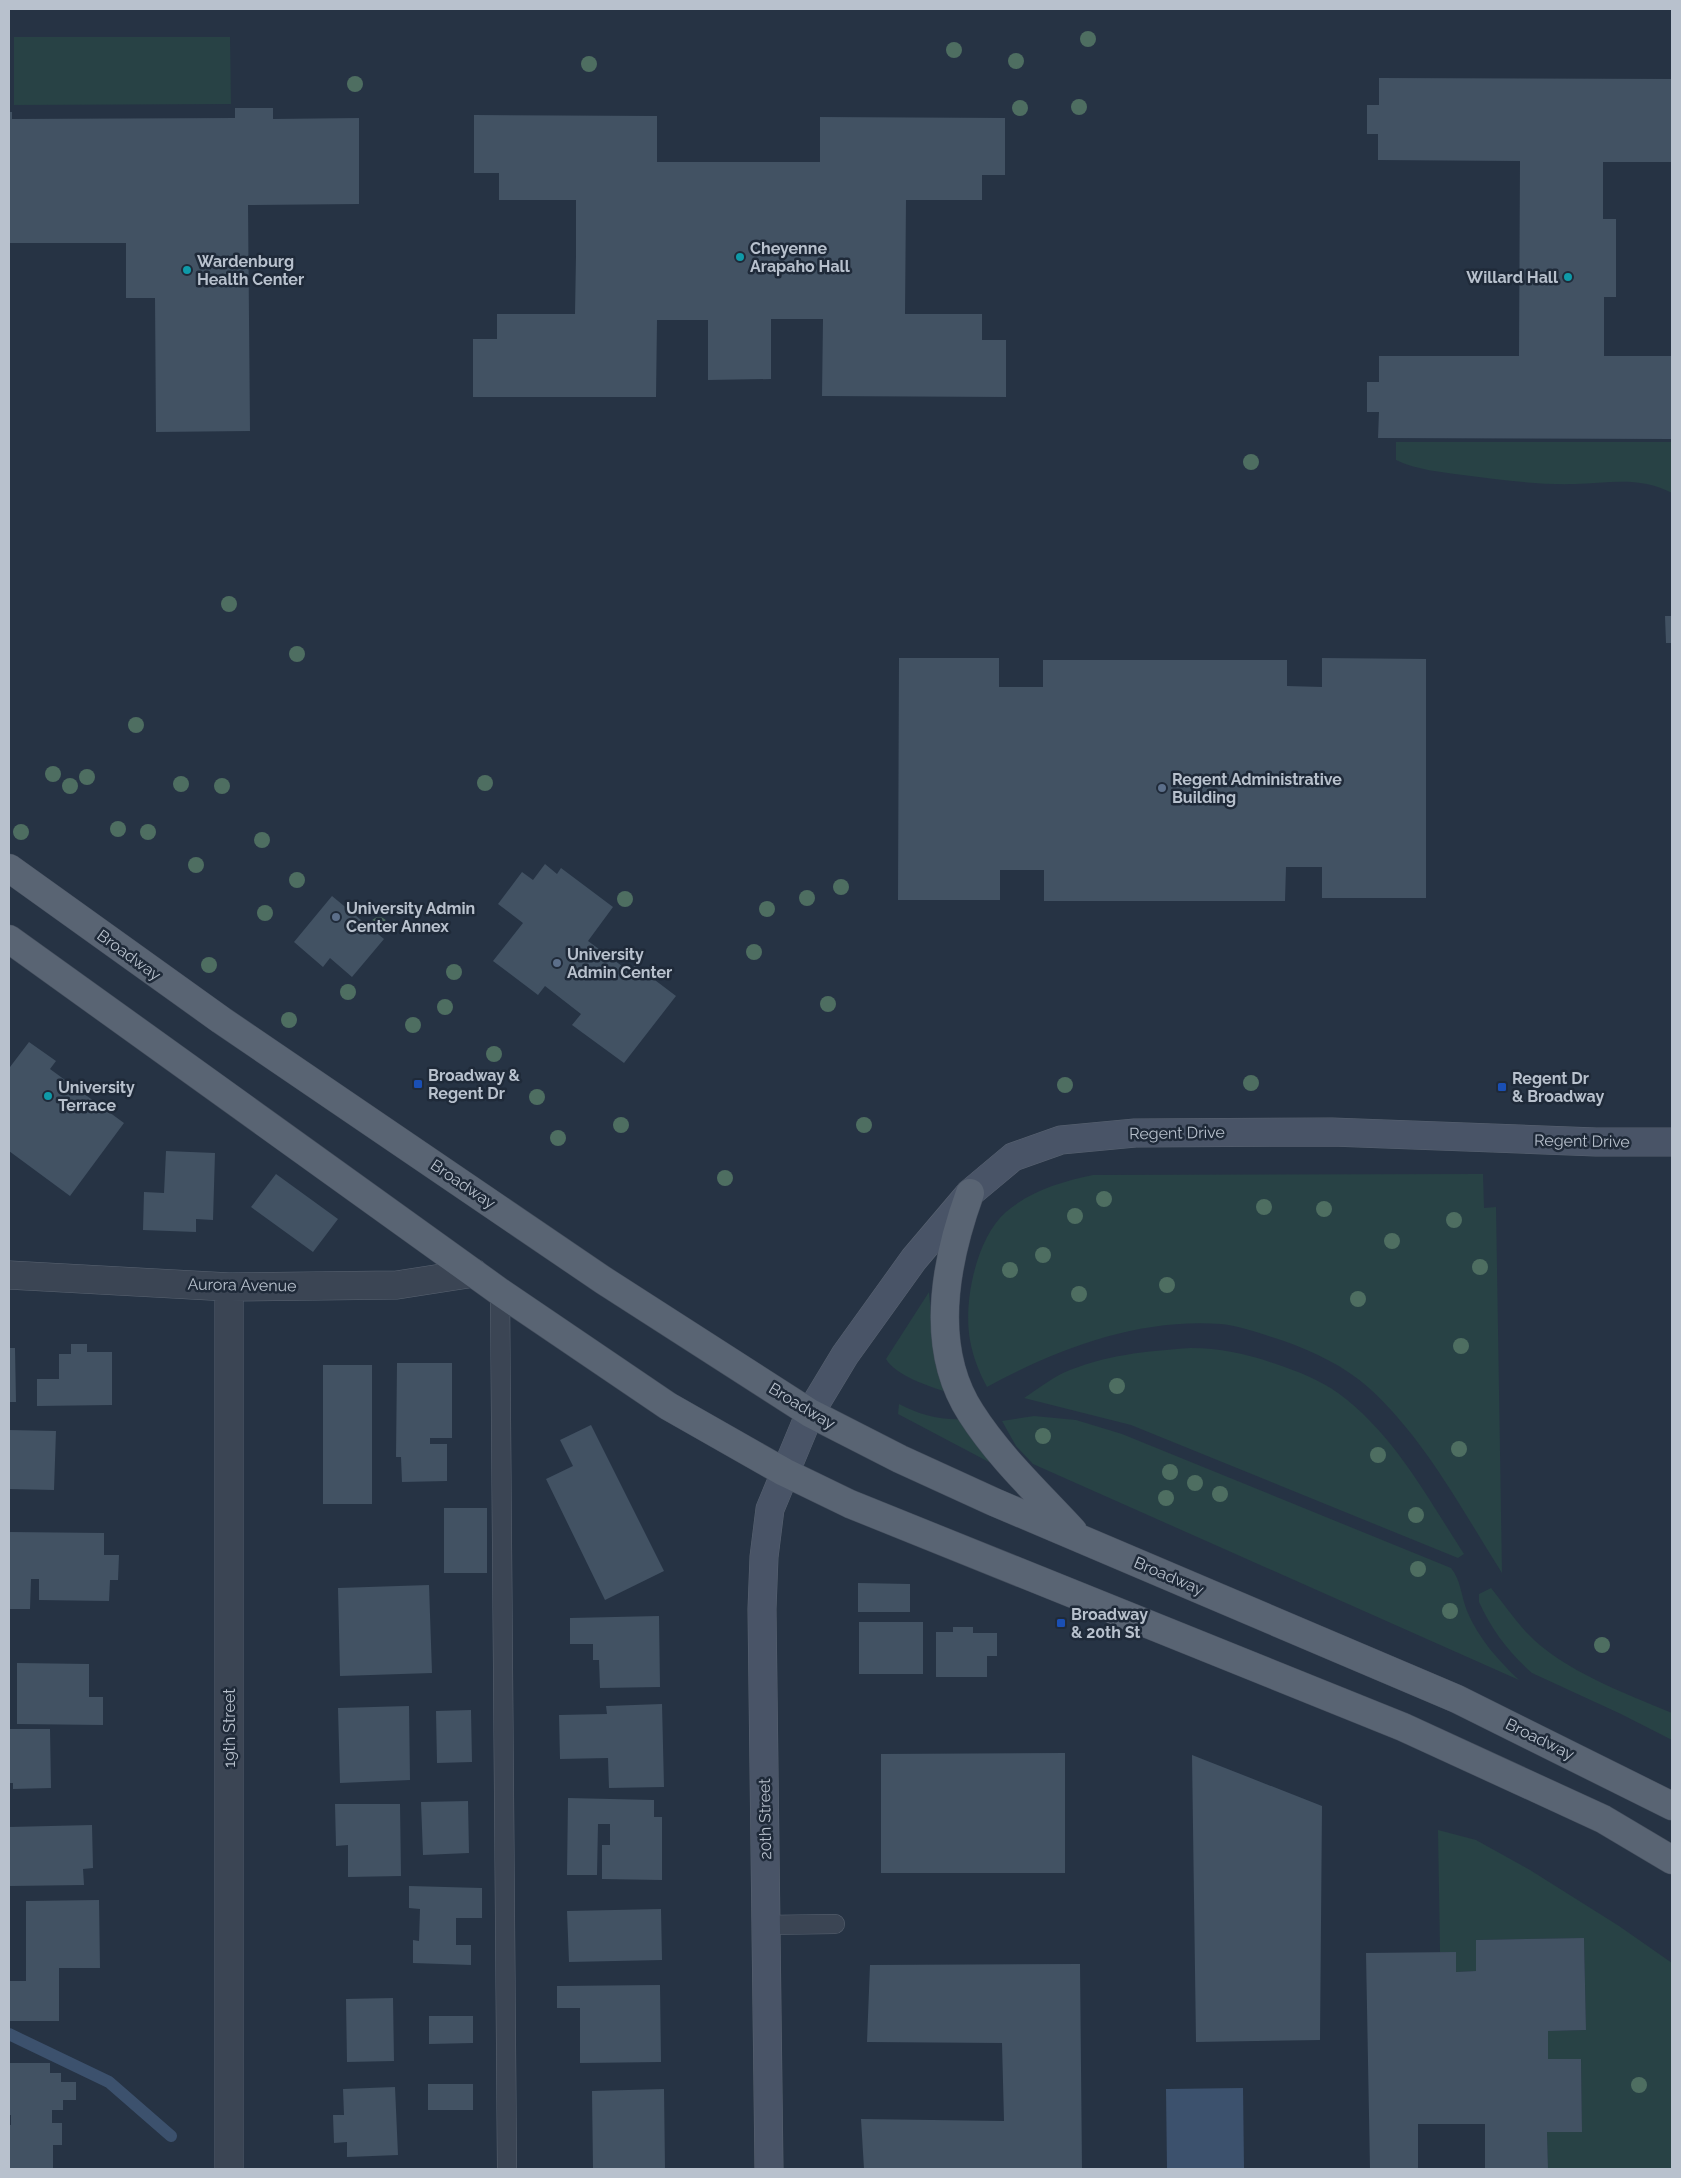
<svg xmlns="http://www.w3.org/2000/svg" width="1681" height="2178" font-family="Raleway,sans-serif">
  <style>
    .green { fill: #284245 }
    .water { fill: #3c516d }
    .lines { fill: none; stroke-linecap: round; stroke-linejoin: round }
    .stream { stroke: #3c516d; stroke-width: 12 }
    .building { fill: #425263 }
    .lane-casing { stroke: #596371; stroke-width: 20 }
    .street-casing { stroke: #596371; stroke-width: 29 }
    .secondary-casing { stroke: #596371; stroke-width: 29 }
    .primary-casing { stroke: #444e5d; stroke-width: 29 }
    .lane { stroke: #3b4554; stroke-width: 19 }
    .street { stroke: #3b4554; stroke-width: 28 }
    .secondary { stroke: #495467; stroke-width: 28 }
    .primary { stroke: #596473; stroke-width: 28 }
    .tree { fill: #4e6e61 }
    .culture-dot { fill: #0f9aa8; stroke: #1f2a39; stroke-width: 2 }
    .service-dot { fill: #5c6f8a; stroke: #1f2a39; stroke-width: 2 }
    .transit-dot { fill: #1a4fb4; stroke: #1f2a39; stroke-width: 2 }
    .labels { text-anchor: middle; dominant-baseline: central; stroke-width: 5; stroke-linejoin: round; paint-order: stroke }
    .poi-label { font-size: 16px; font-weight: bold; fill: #b8c1cd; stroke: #1f2a39; text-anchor: start }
    .street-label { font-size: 16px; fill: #b8c1cd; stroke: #1f2a39 }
  </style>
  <rect width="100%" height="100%" fill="#263344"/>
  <path class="green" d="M14,37H230L231,104L14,105Z
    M1396,442H1672V493C1640,476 1609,483 1575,484C1538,485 1500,480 1463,475C1441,472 1417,470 1396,460Z
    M1483,1174L1484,1208L1496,1207L1502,1573C1462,1510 1425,1439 1369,1388C1344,1366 1315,1352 1284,1341C1264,1335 1242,1326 1221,1324C1139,1318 1058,1348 987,1387C979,1372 973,1357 970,1340C963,1303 976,1238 1006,1212C1032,1190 1061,1182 1093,1175Z
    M929,1292L934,1348L947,1392C930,1387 895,1375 886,1359Z
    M1191,1348C1221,1348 1247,1354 1276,1364C1297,1371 1320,1380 1338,1393C1394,1434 1427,1497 1464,1554L1458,1558L1131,1425L1024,1398C1036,1390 1049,1380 1063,1373C1104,1355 1146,1351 1191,1348Z
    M899,1404C920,1415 939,1420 963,1419L1004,1470L898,1414Z
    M1034,1416L1076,1420L1122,1434L1451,1568C1461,1580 1461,1596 1467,1611C1479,1639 1497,1659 1519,1680L1033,1464L1016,1446L1002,1421Z
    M1491,1588C1503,1603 1514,1619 1527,1633C1563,1671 1625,1693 1672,1713V1740L1621,1714L1532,1673C1510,1654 1491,1629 1479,1602V1594Z
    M1438,1830L1476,1840L1530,1870L1619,1926L1672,1963V2169H1548L1547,2132L1582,2131L1581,2059H1548V2031L1586,2030L1584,1938L1476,1940V1971L1456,1972V1952H1440Z"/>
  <path class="water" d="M1243,2088L1244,2169H1167L1166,2089Z"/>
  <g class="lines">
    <path class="stream" d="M9,2034L109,2082L171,2136"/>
  </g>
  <path class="building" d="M1379,78L1672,79V162H1603V219H1616V297H1604V356H1672V439L1378,438L1379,412H1367V382H1379V356H1519L1520,161L1378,160V134H1367V105H1379Z
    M235,108H273V119L359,118V204L248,205L250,431L156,432L155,298H126V243H9V112H12V119L235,118Z
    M474,115L657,116V162H820V117L1005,118V175H982V200H906L905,314H982V340H1006V397L822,396L823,319H771V379L708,380V320H657L656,397H473V339H497V314H575L576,256V200H499V173H474Z
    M1665,616H1672V643H1666Z
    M899,658H999V687H1043V660H1287V686L1322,687V658L1426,659V898H1322V867H1286L1285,901H1044V870H1000V900H898Z
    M545,864L557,874L561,868L613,907L588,941L630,972L635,965L676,996L624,1063L572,1025L581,1014L545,986L538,995L493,961L523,923L498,904L522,872L533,880Z
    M332,896L384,939L352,977L330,958L323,967L294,942Z
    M29,1042L56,1061L50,1069L124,1123L70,1196L9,1151V1066L10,1067Z
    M166,1151L215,1153L213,1220L196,1219V1232L143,1230L144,1192L164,1193Z
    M276,1174L338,1219L313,1252L251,1207Z
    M71,1344H87V1352H112V1405L37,1406V1379H59V1354H71Z
    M9,1348H15L16,1402H9Z
    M397,1363H452V1438H430V1444H447V1481L402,1482L401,1457H396Z
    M323,1365H372V1504H323Z
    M591,1425L664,1571L605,1600L546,1479L573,1466L560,1440Z
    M9,1430L56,1431L54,1490L9,1489Z
    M444,1508H487V1573H444Z
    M9,1532L104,1533V1555H119L118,1580H110L109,1601L39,1600V1579H31L30,1609H9Z
    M858,1583L910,1584V1612H858Z
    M429,1585L432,1673L340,1676L338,1588Z
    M659,1616L660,1687L600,1688L599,1660H593V1644H570V1618Z
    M859,1622H923V1674H859Z
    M953,1627H973V1633H997V1656H987V1677H936V1632H953Z
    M17,1663L89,1664V1697H103V1725L17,1724Z
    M662,1704L664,1787L609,1788L608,1758L560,1759L559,1715L607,1714L606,1706Z
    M409,1706L410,1780L340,1783L338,1708Z
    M471,1710L472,1762L437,1763L436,1711Z
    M9,1729H50L51,1788L13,1789V1783H9Z
    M1065,1753V1873H881V1754Z
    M1192,1755L1322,1806L1320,2040L1196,2042Z
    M568,1798L654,1800V1817H662V1880L602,1879V1845H610V1824H598L597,1875H567Z
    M468,1801L469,1853L423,1855L421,1802Z
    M335,1804H400L401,1876L348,1877V1845L336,1846Z
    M92,1825L93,1868L83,1869L84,1885L10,1886L9,1827Z
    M409,1886L482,1888V1918H456V1945H471V1965L413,1963V1940L419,1941L420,1909L409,1908Z
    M99,1900L100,1968H59V2021H9V1981H26V1901Z
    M661,1909L662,1960L569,1962L567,1911Z
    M1584,1938L1586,2030L1548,2031V2059H1581L1582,2132H1547L1548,2169H1485V2124H1418V2169H1370L1366,1953L1456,1952V1972L1476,1971V1940Z
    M1080,1964L1082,2169H864L861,2119L1004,2121L1002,2043L867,2042L870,1965Z
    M660,1985L661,2062L580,2063V2008H557V1986Z
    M393,1998L394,2061L347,2062L346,1999Z
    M429,2016H473V2043L429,2044Z
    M9,2063H50V2073H61V2082H76V2100H63V2110H52V2123H62V2145H53V2168H9V2125H11V2115H9Z
    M428,2084H473V2110H428Z
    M395,2087L398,2155L347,2157V2142L334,2143L333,2115H344L343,2089Z
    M664,2089L665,2169H593L592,2091Z"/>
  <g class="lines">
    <defs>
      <path id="lane" d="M500,1292L507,2169
        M766,1925L835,1924"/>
      <path id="street" d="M9,1275L229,1287L397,1285L474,1273
        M229,1287V2169"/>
      <path id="secondary" d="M769,2169L762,1609L764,1557L770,1509L810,1413L845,1355L914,1259L970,1193L1013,1157L1061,1140L1135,1133L1332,1132L1596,1142H1672"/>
      <path id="primary" d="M9,868L221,1020L603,1280L810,1413L900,1459L994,1502L1457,1699L1672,1806
        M9,939L500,1292L668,1406L784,1472L850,1504L1403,1727L1603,1819L1672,1860
        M970,1193C945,1262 928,1347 971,1413C999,1457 1038,1493 1073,1531"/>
    </defs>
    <use href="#lane" class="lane-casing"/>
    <use href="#street" class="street-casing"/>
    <use href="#secondary" class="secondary-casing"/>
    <use href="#primary" class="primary-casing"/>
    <use href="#lane" class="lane"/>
    <use href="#street" class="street"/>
    <use href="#secondary" class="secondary"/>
    <use href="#primary" class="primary"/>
  </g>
  <g class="tree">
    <circle cx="1088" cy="39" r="8"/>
    <circle cx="954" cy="50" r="8"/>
    <circle cx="1016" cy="61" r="8"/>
    <circle cx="589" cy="64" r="8"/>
    <circle cx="355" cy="84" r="8"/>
    <circle cx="1079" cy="107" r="8"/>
    <circle cx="1020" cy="108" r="8"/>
    <circle cx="1251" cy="462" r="8"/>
    <circle cx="229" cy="604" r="8"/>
    <circle cx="297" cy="654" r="8"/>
    <circle cx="136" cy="725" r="8"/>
    <circle cx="53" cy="774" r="8"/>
    <circle cx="87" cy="777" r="8"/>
    <circle cx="485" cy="783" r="8"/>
    <circle cx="181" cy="784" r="8"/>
    <circle cx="70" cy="786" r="8"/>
    <circle cx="222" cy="786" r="8"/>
    <circle cx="118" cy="829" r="8"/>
    <circle cx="21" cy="832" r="8"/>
    <circle cx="148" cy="832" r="8"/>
    <circle cx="262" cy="840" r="8"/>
    <circle cx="196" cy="865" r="8"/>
    <circle cx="297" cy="880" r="8"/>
    <circle cx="841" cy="887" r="8"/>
    <circle cx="807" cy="898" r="8"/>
    <circle cx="625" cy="899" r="8"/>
    <circle cx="767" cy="909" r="8"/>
    <circle cx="265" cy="913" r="8"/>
    <circle cx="379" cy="925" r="8"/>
    <circle cx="754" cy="952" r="8"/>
    <circle cx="209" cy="965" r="8"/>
    <circle cx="454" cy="972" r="8"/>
    <circle cx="348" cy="992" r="8"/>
    <circle cx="828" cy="1004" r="8"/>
    <circle cx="445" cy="1007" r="8"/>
    <circle cx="289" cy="1020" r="8"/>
    <circle cx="413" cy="1025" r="8"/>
    <circle cx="494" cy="1054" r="8"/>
    <circle cx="1251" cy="1083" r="8"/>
    <circle cx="1065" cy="1085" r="8"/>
    <circle cx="537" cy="1097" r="8"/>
    <circle cx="621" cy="1125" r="8"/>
    <circle cx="864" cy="1125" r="8"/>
    <circle cx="558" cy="1138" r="8"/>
    <circle cx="725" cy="1178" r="8"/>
    <circle cx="1104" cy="1199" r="8"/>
    <circle cx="1264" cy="1207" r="8"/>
    <circle cx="1324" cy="1209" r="8"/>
    <circle cx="1075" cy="1216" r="8"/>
    <circle cx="1454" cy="1220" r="8"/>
    <circle cx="1392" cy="1241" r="8"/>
    <circle cx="1043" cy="1255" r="8"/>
    <circle cx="1480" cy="1267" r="8"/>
    <circle cx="1010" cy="1270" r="8"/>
    <circle cx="1167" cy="1285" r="8"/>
    <circle cx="1079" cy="1294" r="8"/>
    <circle cx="1358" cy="1299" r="8"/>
    <circle cx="1461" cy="1346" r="8"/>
    <circle cx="1117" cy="1386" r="8"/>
    <circle cx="1043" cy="1436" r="8"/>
    <circle cx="1459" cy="1449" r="8"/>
    <circle cx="1378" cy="1455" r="8"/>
    <circle cx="1170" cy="1472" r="8"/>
    <circle cx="1195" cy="1483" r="8"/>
    <circle cx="1220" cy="1494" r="8"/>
    <circle cx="1166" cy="1498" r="8"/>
    <circle cx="1416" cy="1515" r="8"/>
    <circle cx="1418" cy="1569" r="8"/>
    <circle cx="1450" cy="1611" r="8"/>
    <circle cx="1602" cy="1645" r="8"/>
    <circle cx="1639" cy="2085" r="8"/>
  </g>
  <g class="culture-dot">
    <circle cx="740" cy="257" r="5"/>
    <circle cx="187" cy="270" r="5"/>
    <circle cx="1568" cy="277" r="5"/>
    <circle cx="48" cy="1096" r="5"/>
  </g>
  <g class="service-dot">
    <circle cx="1162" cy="788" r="5"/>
    <circle cx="336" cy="917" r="5"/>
    <circle cx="557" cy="963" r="5"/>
  </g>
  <g class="transit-dot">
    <rect x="413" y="1079" width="10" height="10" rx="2.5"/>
    <rect x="1497" y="1082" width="10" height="10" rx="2.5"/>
    <rect x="1056" y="1618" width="10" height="10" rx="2.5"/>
  </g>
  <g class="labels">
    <g class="poi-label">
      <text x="750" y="248">Cheyenne<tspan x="750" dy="18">Arapaho Hall</tspan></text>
      <text x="197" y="261">Wardenburg<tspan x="197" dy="18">Health Center</tspan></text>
      <text x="1558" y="277" text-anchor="end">Willard Hall</text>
      <text x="1172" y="779">Regent Administrative<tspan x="1172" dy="18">Building</tspan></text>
      <text x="346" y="908">University Admin<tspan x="346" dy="18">Center Annex</tspan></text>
      <text x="567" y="954">University<tspan x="567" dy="18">Admin Center</tspan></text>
      <text x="428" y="1075">Broadway &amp;<tspan x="428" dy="18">Regent Dr</tspan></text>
      <text x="1512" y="1078">Regent Dr<tspan x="1512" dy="18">&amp; Broadway</tspan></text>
      <text x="58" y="1087">University<tspan x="58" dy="18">Terrace</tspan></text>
      <text x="1071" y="1614">Broadway<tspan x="1071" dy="18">&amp; 20th St</tspan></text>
    </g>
    <g class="street-label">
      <text transform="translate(129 955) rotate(36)">Broadway</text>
      <text transform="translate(1177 1133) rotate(-1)">Regent Drive</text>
      <text transform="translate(1582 1141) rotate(1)">Regent Drive</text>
      <text transform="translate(463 1184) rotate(34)">Broadway</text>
      <text transform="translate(242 1285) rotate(1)">Aurora Avenue</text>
      <text transform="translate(802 1406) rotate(31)">Broadway</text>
      <text transform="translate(1169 1576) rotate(23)">Broadway</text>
      <text transform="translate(229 1728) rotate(-90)">19th Street</text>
      <text transform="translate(1540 1739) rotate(26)">Broadway</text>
      <text transform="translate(765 1819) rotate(-91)">20th Street</text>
    </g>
  </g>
  <rect width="1681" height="2178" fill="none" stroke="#b8c1cd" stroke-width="20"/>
</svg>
